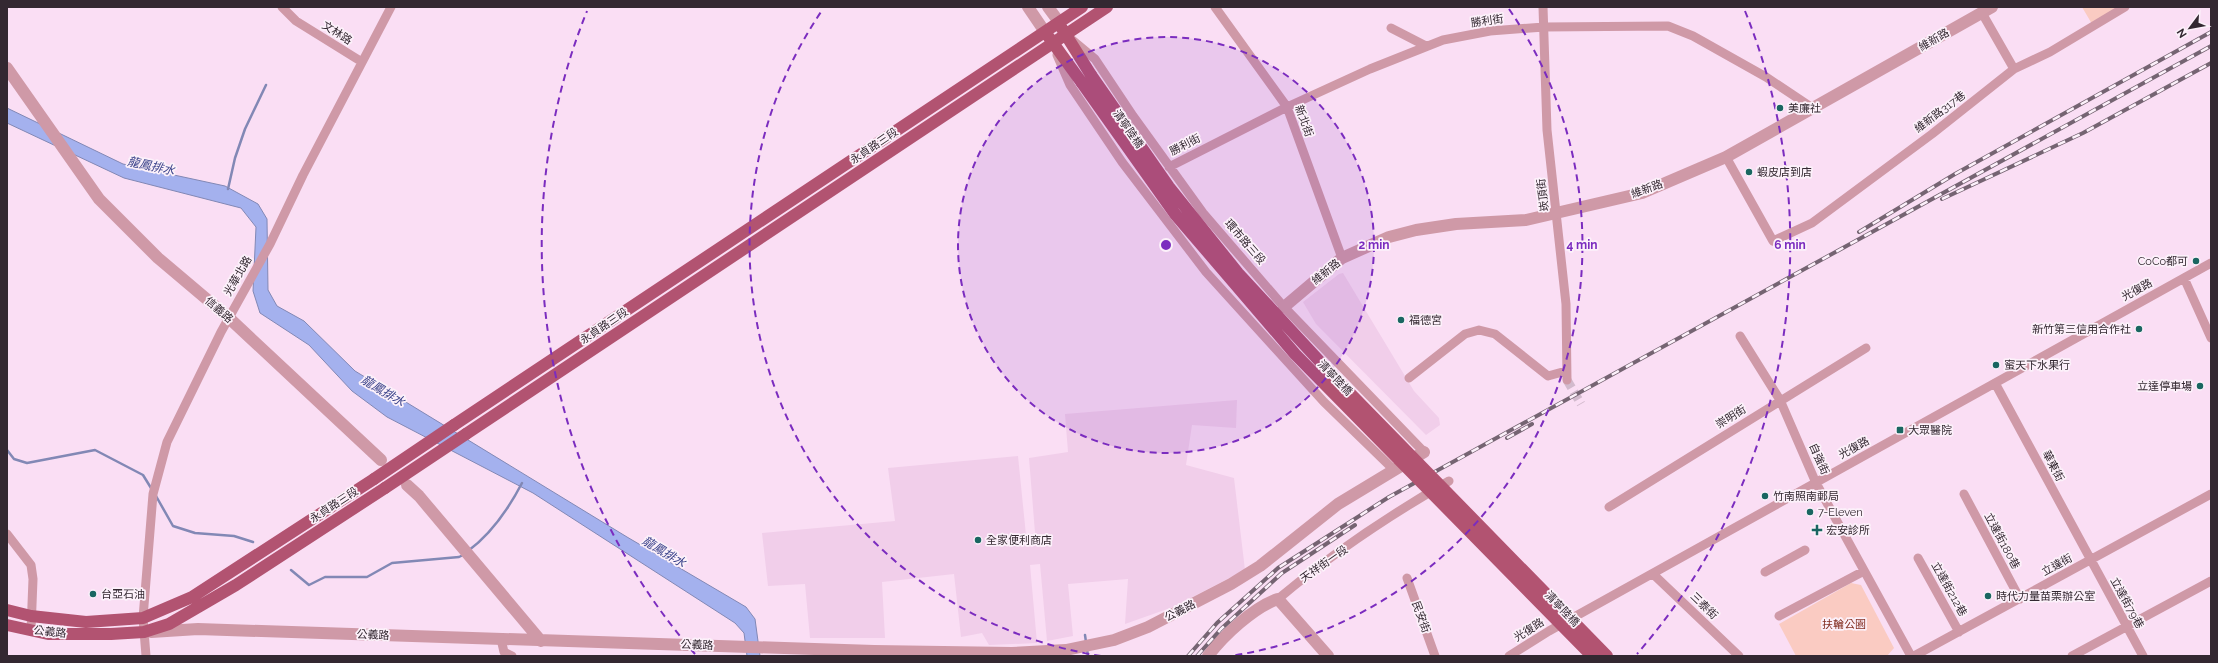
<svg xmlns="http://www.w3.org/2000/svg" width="2218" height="663" font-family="Raleway,'Noto Sans TC',sans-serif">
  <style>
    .built { fill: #f1ceea }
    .green { fill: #facbc2 }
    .water { fill: #a4b1ee; stroke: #8288b5 }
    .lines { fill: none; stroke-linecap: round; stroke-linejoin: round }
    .stream { stroke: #8288b5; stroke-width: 2.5 }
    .minor-tunnel { stroke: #d2bacd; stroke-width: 9; stroke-dasharray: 9 4.5; stroke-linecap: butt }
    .minor { stroke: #cf99a7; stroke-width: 9 }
    .tertiary { stroke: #cf99a7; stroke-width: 12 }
    .primary { stroke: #b25371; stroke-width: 12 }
    .rail-casing { stroke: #756472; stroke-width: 4 }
    .rail { stroke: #fcf1fa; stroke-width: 2.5; stroke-dasharray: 8; stroke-linecap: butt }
    .primary-bridge { stroke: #b25371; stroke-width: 12 }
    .ring { fill: none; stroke: #7b2cbf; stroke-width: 2; stroke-dasharray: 7 5 }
    .poi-dot { fill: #196661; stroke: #fcf1fa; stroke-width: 1.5 }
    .labels { text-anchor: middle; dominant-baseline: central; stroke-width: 3.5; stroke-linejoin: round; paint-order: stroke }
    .street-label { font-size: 11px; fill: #332831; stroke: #fcf1fa }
    .poi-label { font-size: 11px; fill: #332831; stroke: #fcf1fa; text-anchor: start }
    .park-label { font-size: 11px; fill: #842f23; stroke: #fcf1fa }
    .water-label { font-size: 12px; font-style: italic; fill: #3a428a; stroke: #fcf1fa }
    .centre { fill: #7b2cbf; stroke: #fcf1fa; stroke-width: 2 }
    .ring-label { font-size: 12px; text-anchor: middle; font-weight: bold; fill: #7b2cbf; stroke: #fcf1fa; stroke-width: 3.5; stroke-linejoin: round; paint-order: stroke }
  </style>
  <rect width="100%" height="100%" fill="#fadef4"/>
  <path class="built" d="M1343,273L1414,391L1439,418L1440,425L1426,435L1316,324L1303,302L1339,274Z
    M1237,400L1236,428L1192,425L1186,465L1234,478L1245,570L1173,607L1125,624L1128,579L1068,584L1073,636L1047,641L1040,564L1030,565L1037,643L989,645L982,633L961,637L954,574L882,582L885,638H810L805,584L768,586L762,533L895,521L888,468L1018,456L1027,545H1036L1029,458L1068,452L1065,414Z"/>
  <path class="green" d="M2082,7H2120L2092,24Z
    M1851,583L1861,585L1894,648L1887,656H1796L1779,624Z"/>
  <path class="water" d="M7,108L123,164L225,186L258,204L267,219L268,290L277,306L304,321L355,371L627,537L746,607L755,619L760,656H747L744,633L735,623L533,493L387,417L352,391L309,345L260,313L253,291L256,227L241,208L124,178L7,123Z"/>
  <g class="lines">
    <path class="stream" d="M228,189L235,158L245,129L266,85
      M7,450L14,459L27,463L95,450L143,475L151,488
      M156,496L173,526L195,533L234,536L253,542
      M468,551C491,534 509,508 522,483
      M291,570L309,585L325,577H367L392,563L459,557L463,555
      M1085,635L1086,642
      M1087,649L1088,656"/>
    <path class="minor-tunnel" d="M1567,380L1581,404"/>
    <path class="minor" d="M282,7L296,21L362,62
      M1215,7L1287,107L1342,258
      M1543,7L1547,130L1566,304L1567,380
      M1982,13L2014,69
      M1391,28L1426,46
      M1071,39L1095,59L1133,116L1203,213L1284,307L1424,452
      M1057,55L1070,85L1122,162L1206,272L1324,402L1393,469
      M1726,157L1773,241L1812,223L1932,134L2014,69L2050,52L2125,7
      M1169,167L1287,107L1370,69L1443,40L1490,31L1544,27L1668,26L1693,36L1766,77L1814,109
      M2184,278L2211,338
      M1740,336L1780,400L1816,483L1911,656
      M1409,378L1465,334L1479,330L1495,334L1548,376L1566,371
      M1995,383L2143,656
      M1964,494L2020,599
      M1609,507L1866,348
      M7,534L31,565L33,579L31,630
      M1918,558L1959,632
      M1765,572L1805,550
      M1653,574L1739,656
      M1407,578L1435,656
      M1278,599C1330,555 1390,515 1449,481
      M1779,616L1864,571
      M501,639L504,652L512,656
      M146,656L143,618L153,494L167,442L221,332L270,244L303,175L391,7
      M1509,656L1549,631L2211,263
      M1914,656L2211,494
      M2072,656L2211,581"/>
    <path class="tertiary" d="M1028,7L1045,32
      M1048,7L1059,22
      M7,68L99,199L158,258L229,318L381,460
      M1284,307L1342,258L1389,237L1416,230L1456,224L1526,220L1642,193L1726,157L1992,7
      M407,485L419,496L541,641
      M151,632L198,629L874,651L1012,653L1066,650L1114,640L1148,627L1231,584L1260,566L1338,504L1424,452
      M1208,656C1223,636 1254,607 1278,599L1328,656"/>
    <path class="primary" d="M1061,27L1091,75
      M1048,36L1082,83
      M454,425L1082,7
      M466,434L1107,7
      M7,610L31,616L86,622L143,618L192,597L374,479
      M7,625L48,634H111L144,632L169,624L236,585L385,488"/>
    <defs>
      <path id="rail" d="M1942,199L2083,133L2211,63
        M1859,232L1955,174L2211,32
        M1507,438L1532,424
        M1188,656L1217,623L1278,568L1389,497L2211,46
        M1197,656L1221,629L1282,573L1355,525"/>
    </defs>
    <use href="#rail" class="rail-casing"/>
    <use href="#rail" class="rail"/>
    <path class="primary-bridge" d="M1091,75L1169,187L1238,273L1336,379L1607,656
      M1082,83L1175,214L1295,354L1592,656
      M374,479L454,425
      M385,488L466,434"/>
  </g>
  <circle cx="1166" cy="245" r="208" fill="#7b2cbf" fill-opacity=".12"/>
  <g class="ring">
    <circle cx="1166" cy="245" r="208"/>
    <path d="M1101 656A416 416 0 0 1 823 9M1509 9A416 416 0 0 1 1231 656"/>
    <path d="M695 654A624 624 0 0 1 587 11M1745 11A624 624 0 0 1 1637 654"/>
  </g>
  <g class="poi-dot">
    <circle cx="1780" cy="108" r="4"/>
    <circle cx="1749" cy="172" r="4"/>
    <circle cx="2196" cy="261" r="4"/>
    <circle cx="1401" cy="320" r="4"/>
    <circle cx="2139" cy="329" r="4"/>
    <circle cx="1996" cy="365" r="4"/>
    <circle cx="2200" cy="386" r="4"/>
    <rect x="1896" y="426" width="8" height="8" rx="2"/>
    <circle cx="1765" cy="496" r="4"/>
    <circle cx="1810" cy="512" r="4"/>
    <path d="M1815 524h4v4h4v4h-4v4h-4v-4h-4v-4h4z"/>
    <circle cx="978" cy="540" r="4"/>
    <circle cx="93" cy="594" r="4"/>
    <circle cx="1988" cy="596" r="4"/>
  </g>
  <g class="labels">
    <g class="street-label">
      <text transform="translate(1487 21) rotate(-8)">勝利街</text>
      <text transform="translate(337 33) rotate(32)">文林路</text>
      <text transform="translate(1934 40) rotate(-30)">維新路</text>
      <text transform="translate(1940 112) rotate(-37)">維新路317巷</text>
      <text transform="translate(1304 121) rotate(70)">新北街</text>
      <text transform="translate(1128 129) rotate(55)">清寧陸橋</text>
      <text transform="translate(1185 145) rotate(-27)">勝利街</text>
      <text transform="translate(874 146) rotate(-34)">永貞路三段</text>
      <text transform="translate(1647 189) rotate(-20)">維新路</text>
      <text transform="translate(1543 195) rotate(-97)">崁頂街</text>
      <text transform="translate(1245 242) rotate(49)">環市路三段</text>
      <text transform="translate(1326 272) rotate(-39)">維新路</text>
      <text transform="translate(238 276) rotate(-60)">光華北路</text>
      <text transform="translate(2137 290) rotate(-29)">光復路</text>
      <text transform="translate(219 310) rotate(41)">信義路</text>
      <text transform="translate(604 326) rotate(-34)">永貞路三段</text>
      <text transform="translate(1335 378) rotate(46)">清寧陸橋</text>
      <text transform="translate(1731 417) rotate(-32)">崇明街</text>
      <text transform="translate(1854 448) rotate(-29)">光復路</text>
      <text transform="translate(1819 459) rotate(66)">自強街</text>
      <text transform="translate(2053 466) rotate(62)">華東街</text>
      <text transform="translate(334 505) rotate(-33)">永貞路三段</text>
      <text transform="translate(2002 541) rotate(62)">立達街180巷</text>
      <text transform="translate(1324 564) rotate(-35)">天祥街一段</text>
      <text transform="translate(2057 565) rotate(-29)">立達街</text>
      <text transform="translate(1949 589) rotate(61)">立達街212巷</text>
      <text transform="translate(2127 603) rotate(61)">立達街79巷</text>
      <text transform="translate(1704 606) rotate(44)">三泰街</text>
      <text transform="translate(1562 609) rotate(46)">清寧陸橋</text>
      <text transform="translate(1180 611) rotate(-27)">公義路</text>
      <text transform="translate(1421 617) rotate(70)">民安街</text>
      <text transform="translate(1529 630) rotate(-32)">光復路</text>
      <text transform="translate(50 632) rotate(6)">公義路</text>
      <text transform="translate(373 635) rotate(2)">公義路</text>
      <text transform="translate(697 645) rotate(2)">公義路</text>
    </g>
    <g class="poi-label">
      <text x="1788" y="108">美廉社</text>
      <text x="1757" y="172">蝦皮店到店</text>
      <text x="2188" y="261" text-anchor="end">CoCo都可</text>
      <text x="1409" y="320">福德宮</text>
      <text x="2131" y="329" text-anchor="end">新竹第三信用合作社</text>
      <text x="2004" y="365">蜜天下水果行</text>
      <text x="2192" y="386" text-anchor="end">立達停車場</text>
      <text x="1908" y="430">大眾醫院</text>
      <text x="1773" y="496">竹南照南郵局</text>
      <text x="1818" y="512">7-Eleven</text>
      <text x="1826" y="530">宏安診所</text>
      <text x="986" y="540">全家便利商店</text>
      <text x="101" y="594">台亞石油</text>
      <text x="1996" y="596">時代力量苗栗辦公室</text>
    </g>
    <g class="park-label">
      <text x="1844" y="624">扶輪公園</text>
    </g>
    <g class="water-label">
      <text transform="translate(151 166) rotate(12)">龍鳳排水</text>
      <text transform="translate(383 391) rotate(31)">龍鳳排水</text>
      <text transform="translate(664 552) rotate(31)">龍鳳排水</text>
    </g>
  </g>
  <circle cx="1166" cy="245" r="6" class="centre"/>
  <g class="ring-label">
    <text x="1374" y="249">2 min</text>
    <text x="1582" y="249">4 min</text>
    <text x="1790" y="249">6 min</text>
  </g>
  <rect width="2218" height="663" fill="none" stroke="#332831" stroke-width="16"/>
  <g transform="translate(2190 28) rotate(238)" stroke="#fcf1fa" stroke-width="3" paint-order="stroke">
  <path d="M0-3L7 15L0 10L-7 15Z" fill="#332831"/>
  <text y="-6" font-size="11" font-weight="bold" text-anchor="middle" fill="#332831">N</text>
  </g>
</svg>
